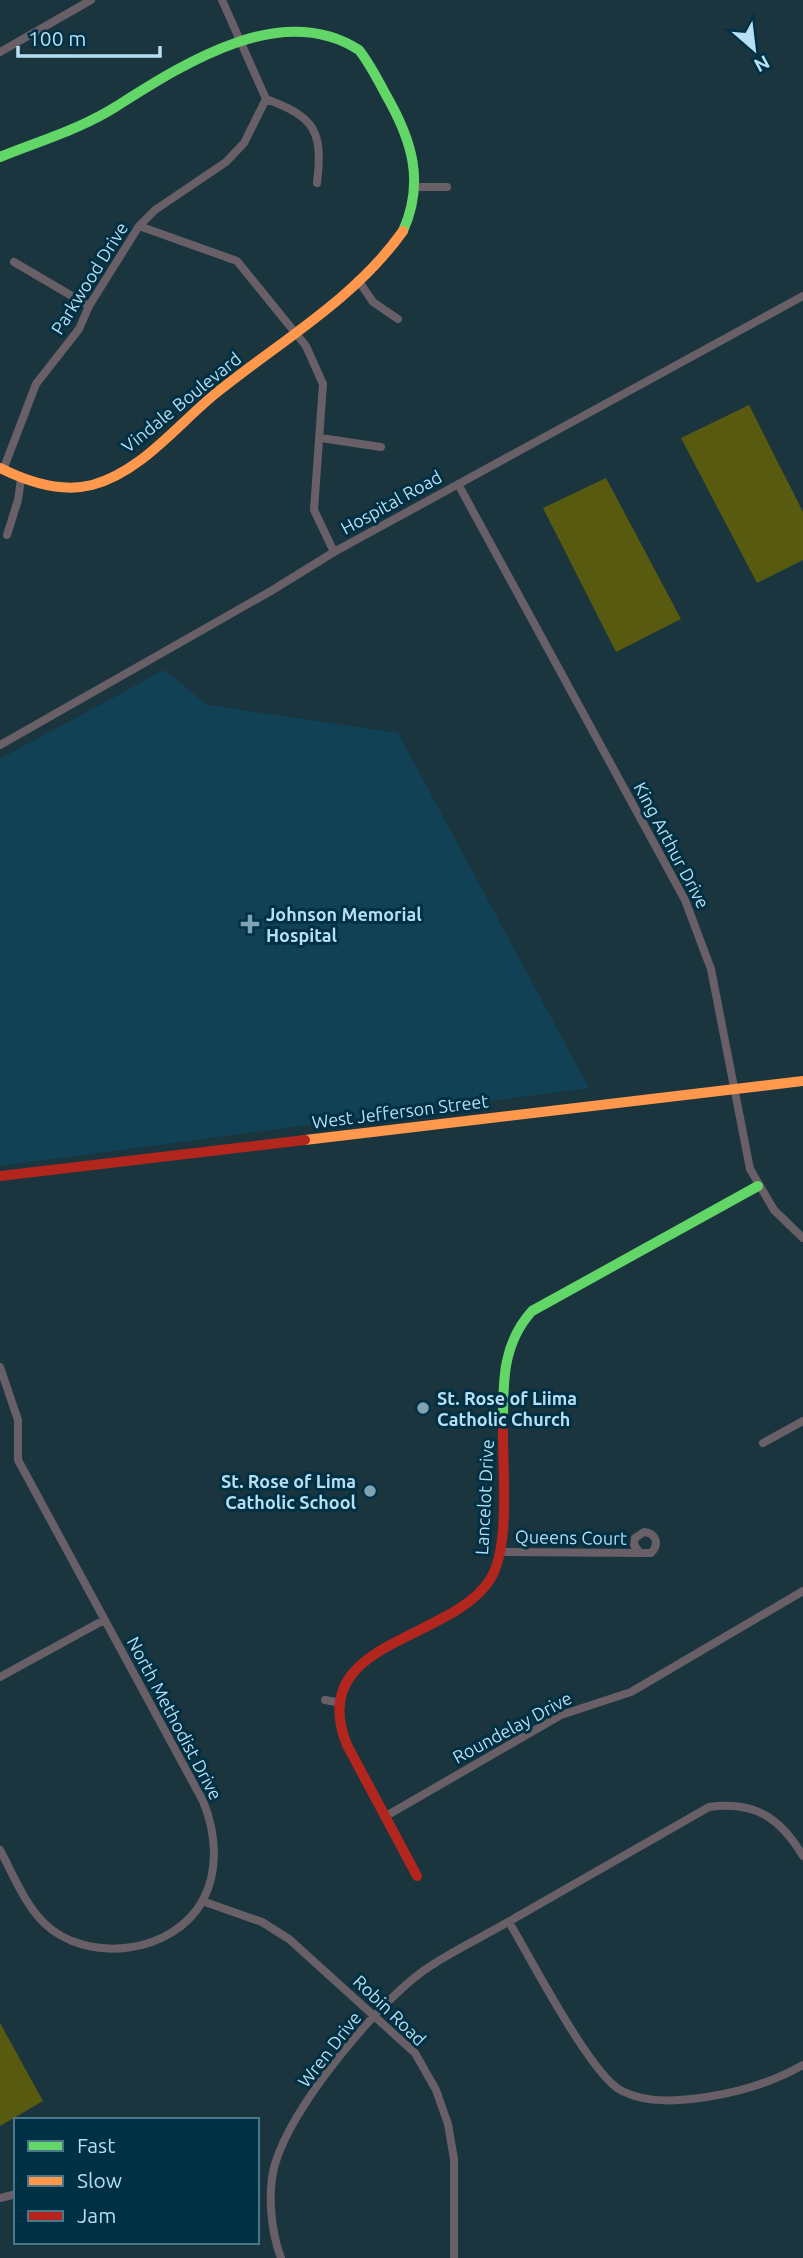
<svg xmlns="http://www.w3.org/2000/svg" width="803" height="2258" font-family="Ubuntu,sans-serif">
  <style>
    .built { fill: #104155 }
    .green { fill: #585b0f }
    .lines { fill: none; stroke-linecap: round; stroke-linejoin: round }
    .street { stroke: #695f67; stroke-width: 8 }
    .fast { stroke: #63d668; stroke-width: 10 }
    .slow { stroke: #ff974d; stroke-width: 10 }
    .jam { stroke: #b3261e; stroke-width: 10 }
    .poi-dot { fill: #80a3b3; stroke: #003043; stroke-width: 2.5 }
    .labels { text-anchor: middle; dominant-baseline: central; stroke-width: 6; stroke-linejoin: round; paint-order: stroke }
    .street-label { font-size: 18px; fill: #b7def2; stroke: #003043 }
    .poi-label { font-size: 18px; font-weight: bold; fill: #b7def2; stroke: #003043; text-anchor: start }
  </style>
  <rect width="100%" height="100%" fill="#1b353f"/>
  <path class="built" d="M164,670L208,705L398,733L589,1088L0,1166V759Z"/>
  <path class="green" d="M749,405L803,512V560L757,583L681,438Z
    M606,478L681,619L616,652L543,508Z
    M0,2023L43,2101L0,2126Z"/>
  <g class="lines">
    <path class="street" d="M0,52L91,0
      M266,99C316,117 323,132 317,183
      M417,187H447
      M139,226L237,261L306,346L323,384L314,510L334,552
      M14,262L89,306
      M358,280L373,302L398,319
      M321,438L381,447
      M3,470L36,384L79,329L89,306L139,226L155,210L226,162L244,143L266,99L222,0
      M458,484L685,900L711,969L750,1169L774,1210L803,1238
      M7,535L18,500L21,479
      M0,745L271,591L334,552L803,296
      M0,1367L18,1420V1460L203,1801C216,1832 219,1870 203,1900C174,1954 87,1965 44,1923C24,1903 13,1874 0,1850
      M763,1443L803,1421
      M502,1552L640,1553L634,1545L635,1538L644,1532C656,1533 660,1544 651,1553H640
      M0,1677L104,1620
      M325,1700L341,1703
      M386,1816L561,1715L631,1692L803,1591
      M202,1901L262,1922L289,1939L415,2053L436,2090L448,2124L454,2159V2258
      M509,1922C530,1957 591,2076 622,2091C648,2104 680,2101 707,2097C740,2092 773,2082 803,2065
      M0,2198L16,2194
      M281,2258C271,2232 267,2191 275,2164C293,2105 374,2007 423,1971C451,1951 485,1936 515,1918C580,1881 644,1844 709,1807C756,1801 780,1818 803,1856"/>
    <path class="fast" d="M0,157C39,141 81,129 117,106C185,63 282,0 359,50C370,64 378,80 386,95C412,140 425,182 403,231
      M503,1425C503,1383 502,1344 532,1311L758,1186"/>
    <path class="slow" d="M0,468C28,482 61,493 92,485C141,472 177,425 215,394C279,342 355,299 403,231
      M305,1140L803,1081"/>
    <path class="jam" d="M0,1176L305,1140
      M417,1876L347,1745C304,1639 453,1642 491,1578C511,1544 502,1467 503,1425"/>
  </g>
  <g class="poi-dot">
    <path d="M246.5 913.5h7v7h7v7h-7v7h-7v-7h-7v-7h7z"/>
    <circle cx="423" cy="1408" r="7"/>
    <circle cx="370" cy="1491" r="7"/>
  </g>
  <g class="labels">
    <g class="street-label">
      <text transform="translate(89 278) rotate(-58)">Parkwood Drive</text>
      <text transform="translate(181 402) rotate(-39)">Vindale Boulevard</text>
      <text transform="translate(391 502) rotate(-29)">Hospital Road</text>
      <text transform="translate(672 845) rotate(62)">King Arthur Drive</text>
      <text transform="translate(400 1111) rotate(-7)">West Jefferson Street</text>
      <text transform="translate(484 1497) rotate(-87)">Lancelot Drive</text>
      <text transform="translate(571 1537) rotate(1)">Queens Court</text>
      <text transform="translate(175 1718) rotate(62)">North Methodist Drive</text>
      <text transform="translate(512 1727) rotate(-28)">Roundelay Drive</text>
      <text transform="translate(390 2010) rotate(44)">Robin Road</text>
      <text transform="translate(329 2049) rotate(-52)">Wren Drive</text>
    </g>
    <g class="poi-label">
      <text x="266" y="914">Johnson Memorial<tspan x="266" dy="21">Hospital</tspan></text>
      <text x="437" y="1398">St. Rose of Liima<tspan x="437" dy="21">Catholic Church</tspan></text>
      <text x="356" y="1481" text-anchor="end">St. Rose of Lima<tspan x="356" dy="21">Catholic School</tspan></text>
    </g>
  </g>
  <rect x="14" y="2118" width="245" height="126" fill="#003043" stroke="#497689" stroke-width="2"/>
  <rect x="28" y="2141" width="35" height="10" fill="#63d668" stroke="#497689" stroke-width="2"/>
  <text x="77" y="2153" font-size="21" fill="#b7def2">Fast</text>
  <rect x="28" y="2176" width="35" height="10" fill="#ff974d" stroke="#497689" stroke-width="2"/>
  <text x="77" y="2188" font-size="21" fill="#b7def2">Slow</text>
  <rect x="28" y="2211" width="35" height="10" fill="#b3261e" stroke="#497689" stroke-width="2"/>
  <text x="77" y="2223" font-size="21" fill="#b7def2">Jam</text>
  <g transform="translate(754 49) rotate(152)" stroke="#003043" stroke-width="5" paint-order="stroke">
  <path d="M0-5L12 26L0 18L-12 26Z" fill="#b7def2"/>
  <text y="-10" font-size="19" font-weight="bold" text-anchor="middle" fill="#b7def2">N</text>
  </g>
  <path d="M18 46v10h142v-10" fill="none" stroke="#b7def2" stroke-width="3.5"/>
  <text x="28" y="46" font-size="21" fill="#b7def2" stroke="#003043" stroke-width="5" paint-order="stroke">100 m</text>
</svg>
